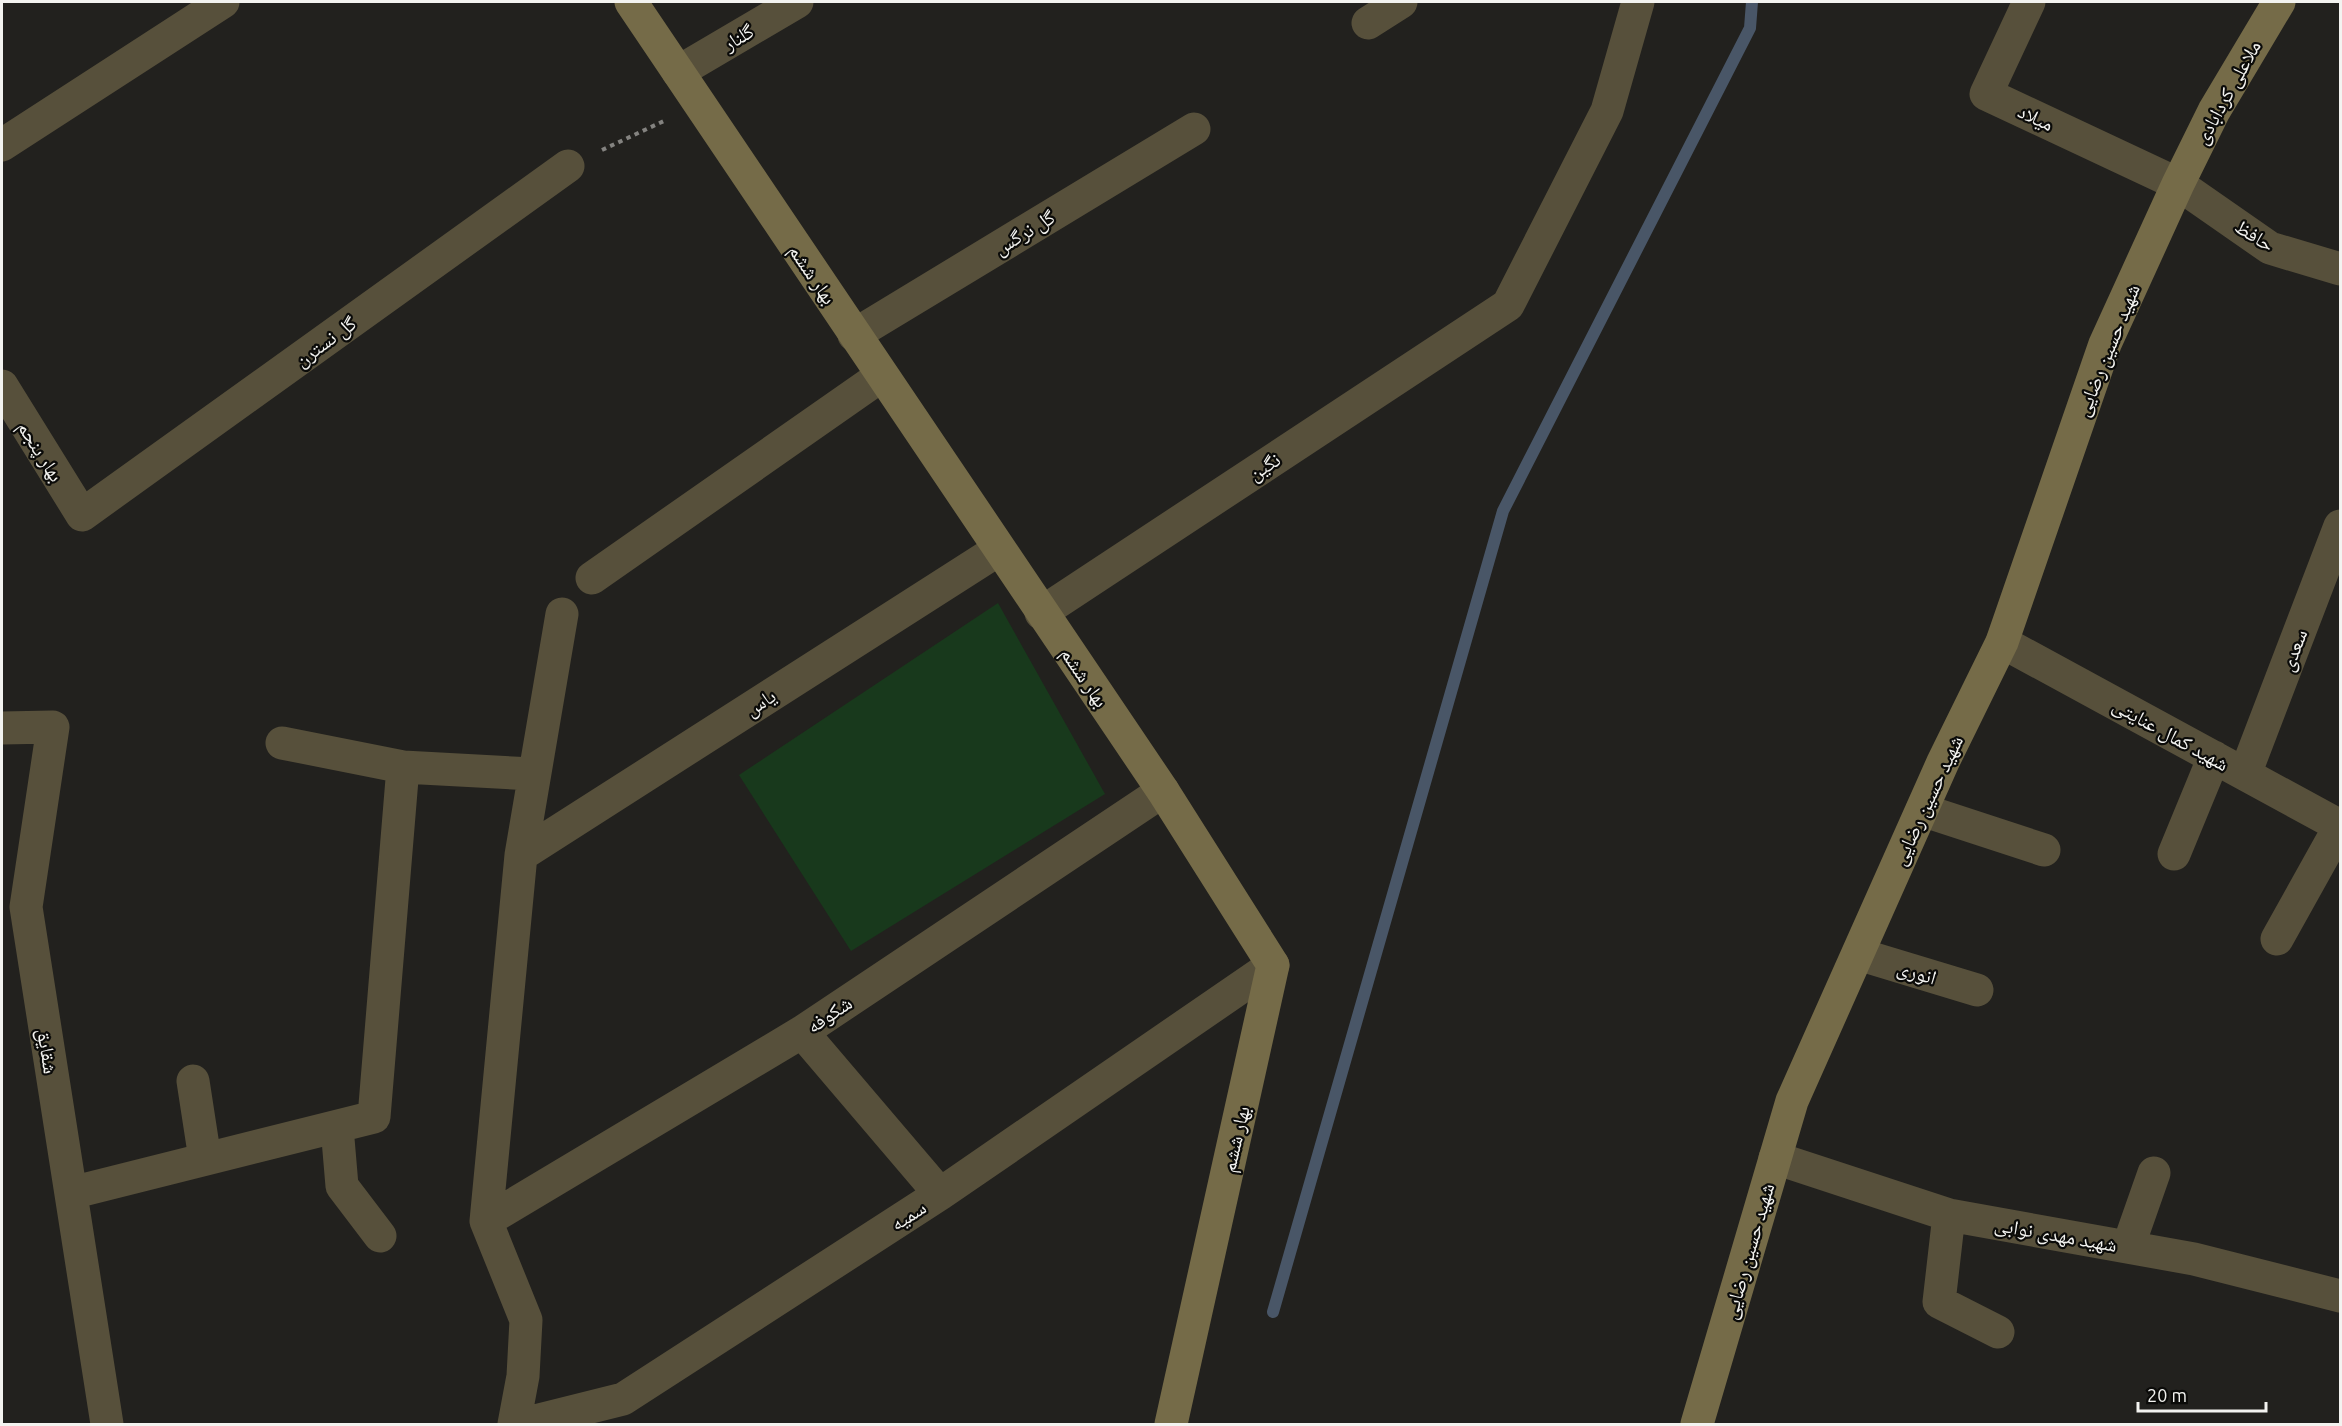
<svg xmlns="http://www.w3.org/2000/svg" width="2342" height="1426" font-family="Ubuntu,'Noto Naskh Arabic',sans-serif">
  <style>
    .green { fill: #18391c }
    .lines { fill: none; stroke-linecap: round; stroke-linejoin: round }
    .stream { stroke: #495667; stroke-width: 12 }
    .path { stroke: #848380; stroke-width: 4; stroke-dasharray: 4.5 4.5; stroke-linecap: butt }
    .street { stroke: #57503b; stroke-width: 33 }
    .secondary { stroke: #756b48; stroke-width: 33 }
    .labels { text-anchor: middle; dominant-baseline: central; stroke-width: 4.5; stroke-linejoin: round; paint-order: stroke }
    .street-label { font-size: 20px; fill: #f3f3f0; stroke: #0b0b09 }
  </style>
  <rect width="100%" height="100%" fill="#22211e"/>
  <path class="green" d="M998,603L1105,794L851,951L739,775Z"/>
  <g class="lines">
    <path class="stream" d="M1273,1312L1503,511L1750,28L1752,2"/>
    <path class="path" d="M602,150L666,120"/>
    <path class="street" d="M2029,2L1986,94L2178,184L2270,248L2340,269
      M1368,23L1401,2
      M678,72L797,2
      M2,145L223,2
      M854,335L1194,129
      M2,386L82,515L568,166
      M592,578L881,376
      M1041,613L1508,305L1607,111L1638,2
      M2002,642L2340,826
      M2,728L53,727L26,907L107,1424
      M282,743L403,767L533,774
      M2245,774L2340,526
      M1922,810L2044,850
      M2174,854L2214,757
      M521,855L998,550
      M2277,939L2340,826
      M1858,954L1977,990
      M802,1032L940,1194
      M193,1081L205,1159
      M337,1127L342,1186L380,1236
      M1775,1158L1949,1215L2194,1259L2340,1296
      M71,1193L374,1117L403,767
      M1949,1215L1939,1302L1998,1332
      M486,1221L802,1032L1163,791
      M2128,1247L2154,1173
      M514,1424L523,1376L526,1320L486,1221L521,855L562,614
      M523,1424L623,1399L940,1194L1273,965"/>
    <path class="secondary" d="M631,2L1163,791L1273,965L1171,1424
      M1697,1424L1792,1101L1943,762L2002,642L2105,344L2178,184L2214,111L2279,2"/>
  </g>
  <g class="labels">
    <g class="street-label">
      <text transform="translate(738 37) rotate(-31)">گلنار</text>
      <text transform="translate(2227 92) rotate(-61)">ملاعلی کردابادی</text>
      <text transform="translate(2036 117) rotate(25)">میلاد</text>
      <text transform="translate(1024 232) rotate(-31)">گل نرگس</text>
      <text transform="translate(2255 235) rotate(32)">حافظ</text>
      <text transform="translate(813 274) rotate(56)">بهار ششم</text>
      <text transform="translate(325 341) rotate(-36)">گل نسترن</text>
      <text transform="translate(2107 350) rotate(-68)">شهید حسین رضایی</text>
      <text transform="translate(41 451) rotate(58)">بهار پنجم</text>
      <text transform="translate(1264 466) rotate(-33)">نگین</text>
      <text transform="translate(2293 650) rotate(-69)">سعدی</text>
      <text transform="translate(1085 677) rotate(56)">بهار ششم</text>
      <text transform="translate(760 702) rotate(-33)">یاس</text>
      <text transform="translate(2171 734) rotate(29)">شهید کمال عنایتی</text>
      <text transform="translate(1927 800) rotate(-65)">شهید حسین رضایی</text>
      <text transform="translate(1917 972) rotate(17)">انوری</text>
      <text transform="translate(829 1014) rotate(-34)">شکوفه</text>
      <text transform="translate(48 1051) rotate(81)">شقایق</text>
      <text transform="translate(1235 1139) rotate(-77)">بهار ششم</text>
      <text transform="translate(908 1215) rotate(-33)">سمیه</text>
      <text transform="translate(2056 1234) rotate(10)">شهید مهدی نوابی</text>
      <text transform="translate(1748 1251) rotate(-74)">شهید حسین رضایی</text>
    </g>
  </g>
  <rect width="2342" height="1426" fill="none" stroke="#f3f3f0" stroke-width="6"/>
  <path d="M2138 1402v9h128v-9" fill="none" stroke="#f3f3f0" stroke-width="3"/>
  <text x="2147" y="1402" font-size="18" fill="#f3f3f0" stroke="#0b0b09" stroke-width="4.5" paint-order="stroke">20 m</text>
</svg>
